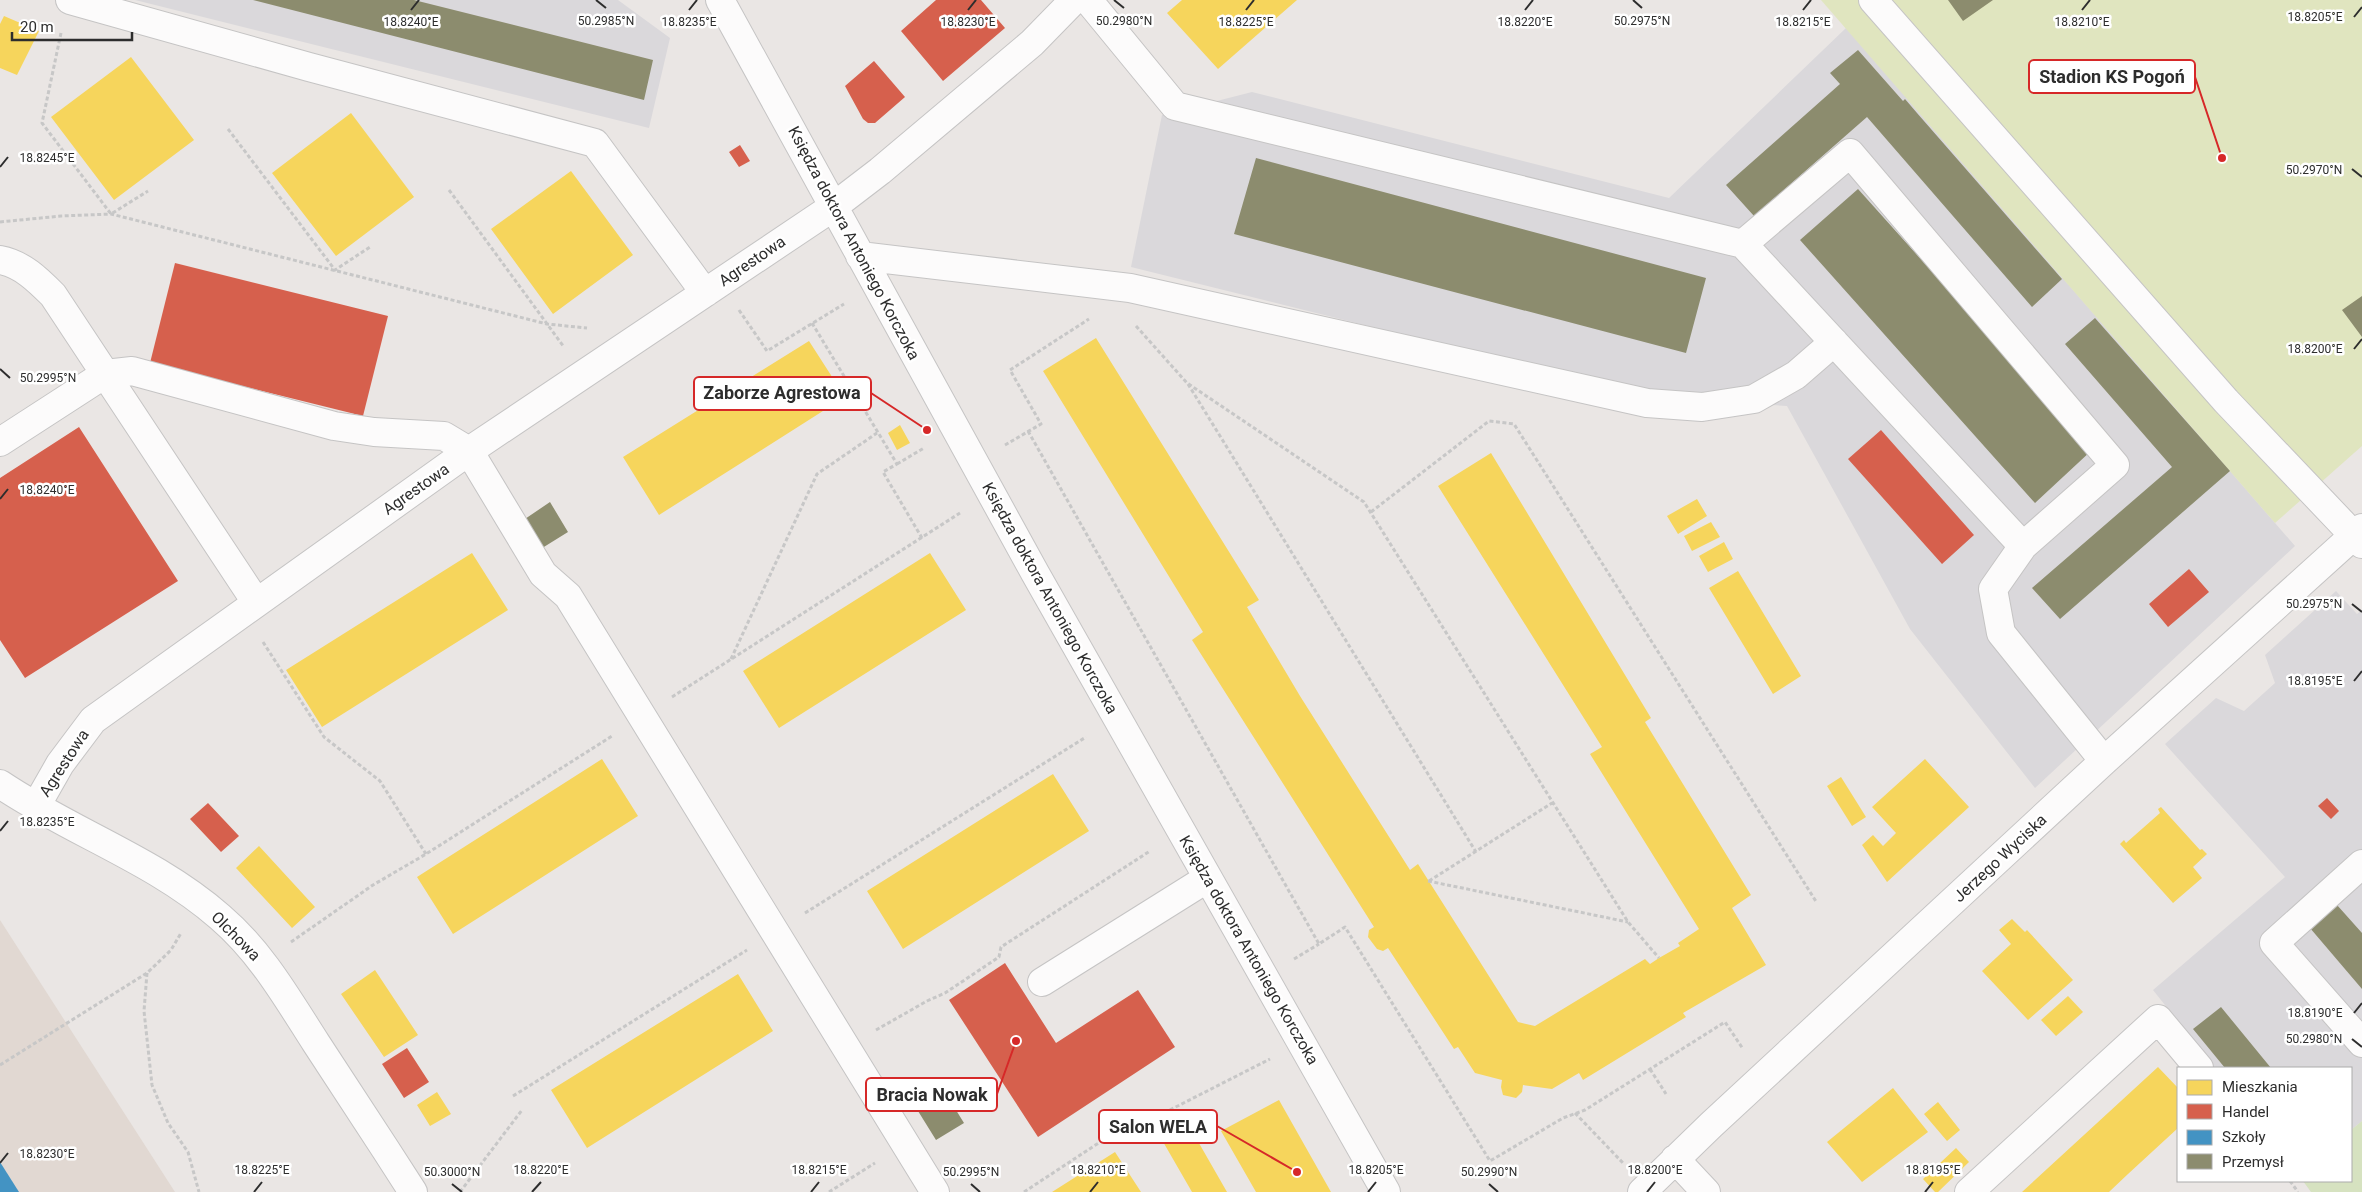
<svg xmlns="http://www.w3.org/2000/svg" width="2362" height="1192" font-family="Roboto,sans-serif">
  <style>
    .industrial { fill: #dad8db }
    .education { fill: #e1d8d2 }
    .green { fill: #d6e2c0 }
    .pitch { fill: #e0e5bf }
    .homes { fill: #f6d55c }
    .shops { fill: #d6604d }
    .schools { fill: #4393c3 }
    .industry { fill: #8c8c6e }
    .lines { fill: none; stroke-linecap: round; stroke-linejoin: round }
    .minor-casing { stroke: #c5c4c4; stroke-width: 30 }
    .path { stroke: #c7c7c7; stroke-width: 3; stroke-dasharray: 4 2.5; stroke-linecap: butt }
    .minor { stroke: #fcfbfb; stroke-width: 28 }
    .ticks { fill: none; stroke: #2d2d2d; stroke-width: 2 }
    .labels { text-anchor: middle; dominant-baseline: central; stroke-width: 5; stroke-linejoin: round; paint-order: stroke }
    .street-label { font-size: 16px; fill: #2d2d2d; stroke: #fff }
    .ticks-label { font-size: 12px; text-anchor: middle; fill: #2d2d2d; stroke: #fff; stroke-width: 5; stroke-linejoin: round; paint-order: stroke }
    .leader { fill: none; stroke: #d62828; stroke-width: 2 }
    .callout-dot { fill: #d62828; stroke: #fff; stroke-width: 2 }
    .callout { fill: #fff; stroke: #d62828; stroke-width: 2 }
    .callout-label { font-size: 18px; text-anchor: middle; font-weight: bold; fill: #2d2d2d }
  </style>
  <rect width="100%" height="100%" fill="#eae6e4"/>
  <path class="industrial" d="M135,0H618L670,38L649,128Z
    M1846,28L2295,546L2035,788L1910,629L1787,406L1653,397L1131,267L1162,115L1252,92L1669,198Z
    M2336,591L2357,614L2362,610V1121L2351,1130V1068H2215L2153,990L2285,877L2165,744L2216,698L2244,711L2275,683L2265,655Z"/>
  <path class="education" d="M0,920L175,1192H0Z"/>
  <path class="green" d="M2362,1121V1192H2311L2303,1181H2351V1130Z"/>
  <path class="pitch" d="M1821,0H2362V446L2275,523Z"/>
  <path class="homes" d="M1182,0H1297L1218,69L1167,13Z
    M4,16L39,31L17,75L0,68V24Z
    M131,57L194,140L114,200L51,117Z
    M351,113L414,197L336,256L272,173Z
    M571,171L633,255L553,314L491,229Z
    M1096,338L1259,600L1247,607L1300,696L1410,870L1418,864L1518,1022L1535,1026L1645,959L1650,964L1659,958L1680,946L1678,943L1699,929L1590,754L1602,747L1438,486L1491,453L1651,718L1645,722L1751,895L1732,908L1766,965L1683,1013L1686,1017L1583,1080L1579,1073L1552,1089L1523,1085L1522,1092L1516,1098L1503,1095L1501,1087L1502,1080L1475,1073L1458,1047L1454,1049L1388,948L1383,951L1377,949L1368,937L1369,930L1374,927L1192,640L1203,632L1043,371Z
    M809,341L845,397L659,515L623,457Z
    M900,425L910,443L897,450L888,433Z
    M1697,499L1707,516L1678,534L1667,516Z
    M1711,522L1720,537L1692,551L1684,536Z
    M1724,542L1733,559L1708,572L1699,556Z
    M472,553L508,610L322,727L286,670Z
    M930,553L966,610L779,728L743,671Z
    M1738,571L1801,676L1773,694L1709,588Z
    M602,759L638,816L453,934L417,877Z
    M1925,759L1969,807L1887,882L1862,845L1873,835L1883,846L1896,833L1872,807Z
    M1053,774L1089,831L903,949L867,891Z
    M1841,777L1866,817L1852,826L1827,786Z
    M2161,807L2200,850L2202,849L2207,854L2193,867L2202,878L2173,903L2120,844L2124,840L2126,843L2160,813L2158,809Z
    M259,846L315,907L292,928L236,868Z
    M2012,919L2025,932L2027,930L2073,980L2028,1020L1982,971L2011,944L1999,930Z
    M375,970L418,1035L384,1057L341,994Z
    M738,974L773,1031L587,1148L551,1090Z
    M2068,996L2083,1012L2056,1036L2041,1020Z
    M2158,1067L2178,1088V1128L2128,1174L2109,1192H2022Z
    M1893,1088L1928,1132L1862,1182L1827,1142Z
    M437,1092L451,1114L430,1126L417,1105Z
    M1279,1100L1331,1192H1256L1221,1131Z
    M1938,1102L1960,1130L1947,1141L1924,1114Z
    M1188,1124L1227,1192H1192L1162,1140Z
    M1956,1148L1969,1162L1938,1192H1935L1923,1179Z
    M1115,1152L1141,1192H1052Z"/>
  <path class="shops" d="M936,0H981L1005,28L943,81L901,31Z
    M874,61L905,97L875,123H868L863,119L845,86Z
    M740,145L750,161L739,167L729,152Z
    M175,263L388,316L363,416L150,363Z
    M79,427L178,581L25,678L0,640V478Z
    M1881,430L1974,535L1942,564L1848,459Z
    M2189,569L2209,592L2168,627L2149,604Z
    M2327,798L2339,811L2331,819L2318,806Z
    M208,803L239,836L221,852L190,819Z
    M1005,963L1056,1043L1138,990L1175,1047L1038,1137L949,1000Z
    M407,1048L429,1082L404,1098L382,1064Z"/>
  <path class="schools" d="M0,1162L19,1192H0Z"/>
  <path class="industry" d="M253,0H414L653,60L644,100Z
    M1948,0H1993L1963,21Z
    M1858,50L1903,101L1905,99L1917,113L2062,279L2032,307L1867,117L1754,216L1726,185L1840,84L1830,73Z
    M1256,158L1706,278L1686,353L1234,234Z
    M1858,189L2092,450L2035,503L1800,240Z
    M2362,296V337L2342,310Z
    M2095,318L2230,471L2060,619L2032,588L2172,467L2065,344Z
    M550,502L568,532L539,550L522,521Z
    M2337,905L2362,933V989L2310,928Z
    M2221,1007L2271,1068H2225L2193,1029Z
    M946,1094L964,1123L936,1140L918,1111Z"/>
  <g class="lines">
    <defs>
      <path id="minor" d="M70,0L309,67L595,143L705,293
        M720,0L1035,573L1386,1192
        M1088,0L1175,106L1743,244
        M1873,0L2226,401L2362,544
        M860,256L1130,288L1647,403L1702,407L1754,399L1796,375L1834,342
        M0,260C22,264 38,280 53,295L256,602
        M0,442L105,374L132,371L334,426L374,432L444,436L469,451L543,574L568,596L935,1192
        M2023,546L1743,244L1850,153L2115,465L2023,546L1993,589L2001,633L2104,761
        M0,784C71,832 155,860 220,917C261,952 287,998 316,1043C348,1092 381,1142 413,1192
        M35,808L60,764L93,720L469,451L833,207L880,171L1032,43L1074,0
        M2362,864L2274,943L2362,1043
        M1042,982L1208,878
        M1675,1159L1706,1192
        M1642,1192L1711,1125L2104,761L2362,528
        M1969,1192L2158,1019L2199,1068"/>
    </defs>
    <use href="#minor" class="minor-casing"/>
    <path class="path" d="M61,33L42,123L111,214L148,191
      M228,129L335,270L370,247
      M449,190L564,347
      M0,222L61,216L111,214L547,324L587,328
      M739,310L767,351L844,304
      M812,323L897,464L883,472L922,538
      M1136,326L1187,383L1364,502L1628,922L1659,958
      M1188,384L1476,852
      M1028,431L1319,944L1345,927L1490,1161L1563,1118L1585,1110L1725,1022L1743,1049
      M1005,445L1041,424L1010,370L1089,319
      M897,464L924,448
      M1371,512L1489,421L1514,424L1817,903
      M263,642L324,737L380,781L426,854
      M731,659L817,474L877,433
      M672,697L960,513
      M1428,881L1628,922
      M1429,881L1552,803
      M805,913L1086,737
      M291,942L373,885L426,854L612,736
      M1294,959L1319,944
      M147,973L144,1011L152,1085L168,1123L188,1152L199,1192
      M876,1030L927,1001L945,993L999,957L1001,947L1150,851
      M0,1065L147,973L171,950L181,933
      M1650,1069L1666,1094
      M513,1096L747,950
      M1575,1113L1623,1163
      M2290,1181L2298,1192
      M460,1192L522,1110
      M829,1192L875,1163
      M1024,1192L1132,1121L1158,1116L1270,1059"/>
    <use href="#minor" class="minor"/>
  </g>
  <path class="ticks" d="M596,0L606,8M1114,0L1124,8M1633,0L1642,8M411,10L419,0M689,10L697,0M968,10L976,0M1246,10L1254,0M1525,10L1533,0M1803,10L1811,0M2082,10L2090,0M2354,17L2362,7M0,167L8,157M2352,169L2362,177M2354,349L2362,339M0,369L10,378M0,499L8,489M2352,604L2362,612M2354,681L2362,671M0,831L8,821M2354,1013L2362,1003M2352,1039L2362,1047M0,1163L8,1153M452,1184L462,1192M971,1184L980,1192M1489,1184L1498,1192M254,1192L262,1182M532,1192L541,1182M811,1192L819,1182M1090,1192L1098,1182M1368,1192L1376,1182M1647,1192L1655,1182M1925,1192L1933,1182"/>
  <g class="labels">
    <g class="street-label">
      <text transform="translate(854 243) rotate(62)">Księdza doktora Antoniego Korczoka</text>
      <text transform="translate(752 261) rotate(-34)">Agrestowa</text>
      <text transform="translate(416 489) rotate(-35)">Agrestowa</text>
      <text transform="translate(1050 598) rotate(61)">Księdza doktora Antoniego Korczoka</text>
      <text transform="translate(64 763) rotate(-57)">Agrestowa</text>
      <text transform="translate(2000 858) rotate(-43)">Jerzego Wyciska</text>
      <text transform="translate(236 936) rotate(45)">Olchowa</text>
      <text transform="translate(1249 950) rotate(60)">Księdza doktora Antoniego Korczoka</text>
    </g>
  </g>
  <g class="ticks-label">
    <text x="2315" y="21">18.8205°E</text>
    <text x="606" y="25">50.2985°N</text>
    <text x="1124" y="25">50.2980°N</text>
    <text x="1642" y="25">50.2975°N</text>
    <text x="411" y="26">18.8240°E</text>
    <text x="689" y="26">18.8235°E</text>
    <text x="968" y="26">18.8230°E</text>
    <text x="1246" y="26">18.8225°E</text>
    <text x="1525" y="26">18.8220°E</text>
    <text x="1803" y="26">18.8215°E</text>
    <text x="2082" y="26">18.8210°E</text>
    <text x="47" y="162">18.8245°E</text>
    <text x="2314" y="174">50.2970°N</text>
    <text x="2315" y="353">18.8200°E</text>
    <text x="48" y="382">50.2995°N</text>
    <text x="47" y="494">18.8240°E</text>
    <text x="2314" y="608">50.2975°N</text>
    <text x="2315" y="685">18.8195°E</text>
    <text x="47" y="826">18.8235°E</text>
    <text x="2315" y="1017">18.8190°E</text>
    <text x="2314" y="1043">50.2980°N</text>
    <text x="47" y="1158">18.8230°E</text>
    <text x="262" y="1174">18.8225°E</text>
    <text x="541" y="1174">18.8220°E</text>
    <text x="819" y="1174">18.8215°E</text>
    <text x="1098" y="1174">18.8210°E</text>
    <text x="1376" y="1174">18.8205°E</text>
    <text x="1655" y="1174">18.8200°E</text>
    <text x="1933" y="1174">18.8195°E</text>
    <text x="452" y="1176">50.3000°N</text>
    <text x="971" y="1176">50.2995°N</text>
    <text x="1489" y="1176">50.2990°N</text>
  </g>
  <path class="leader" d="M2222 158L2195 77M927 430L871 393M1016 1041L997 1094M1297 1172L1217 1126"/>
  <g class="callout-dot">
    <circle cx="2222" cy="158" r="5"/>
    <circle cx="927" cy="430" r="5"/>
    <circle cx="1016" cy="1041" r="5"/>
    <circle cx="1297" cy="1172" r="5"/>
  </g>
  <g class="callout">
    <rect x="2029" y="60" width="166" height="33" rx="5"/>
    <rect x="694" y="377" width="177" height="33" rx="5"/>
    <rect x="866" y="1078" width="131" height="33" rx="5"/>
    <rect x="1099" y="1110" width="118" height="33" rx="5"/>
  </g>
  <g class="callout-label">
    <text x="2112" y="83">Stadion KS Pogoń</text>
    <text x="782" y="399">Zaborze Agrestowa</text>
    <text x="932" y="1101">Bracia Nowak</text>
    <text x="1158" y="1133">Salon WELA</text>
  </g>
  <rect x="2177" y="1067" width="175" height="115" fill="#ffffff" stroke="#ababab"/>
  <rect x="2187" y="1080" width="25" height="15" fill="#f6d55c" stroke="#ababab"/>
  <text x="2222" y="1092" font-size="15" fill="#2d2d2d">Mieszkania</text>
  <rect x="2187" y="1104" width="25" height="15" fill="#d6604d" stroke="#ababab"/>
  <text x="2222" y="1117" font-size="15" fill="#2d2d2d">Handel</text>
  <rect x="2187" y="1130" width="25" height="15" fill="#4393c3" stroke="#ababab"/>
  <text x="2222" y="1142" font-size="15" fill="#2d2d2d">Szkoły</text>
  <rect x="2187" y="1154" width="25" height="15" fill="#8c8c6e" stroke="#ababab"/>
  <text x="2222" y="1167" font-size="15" fill="#2d2d2d">Przemysł</text>
  <path d="M12 32v8h120v-8" fill="none" stroke="#2d2d2d" stroke-width="2.5"/>
  <text x="20" y="32" font-size="15" fill="#2d2d2d" stroke="#ffffff" stroke-width="4" paint-order="stroke">20 m</text>
</svg>
